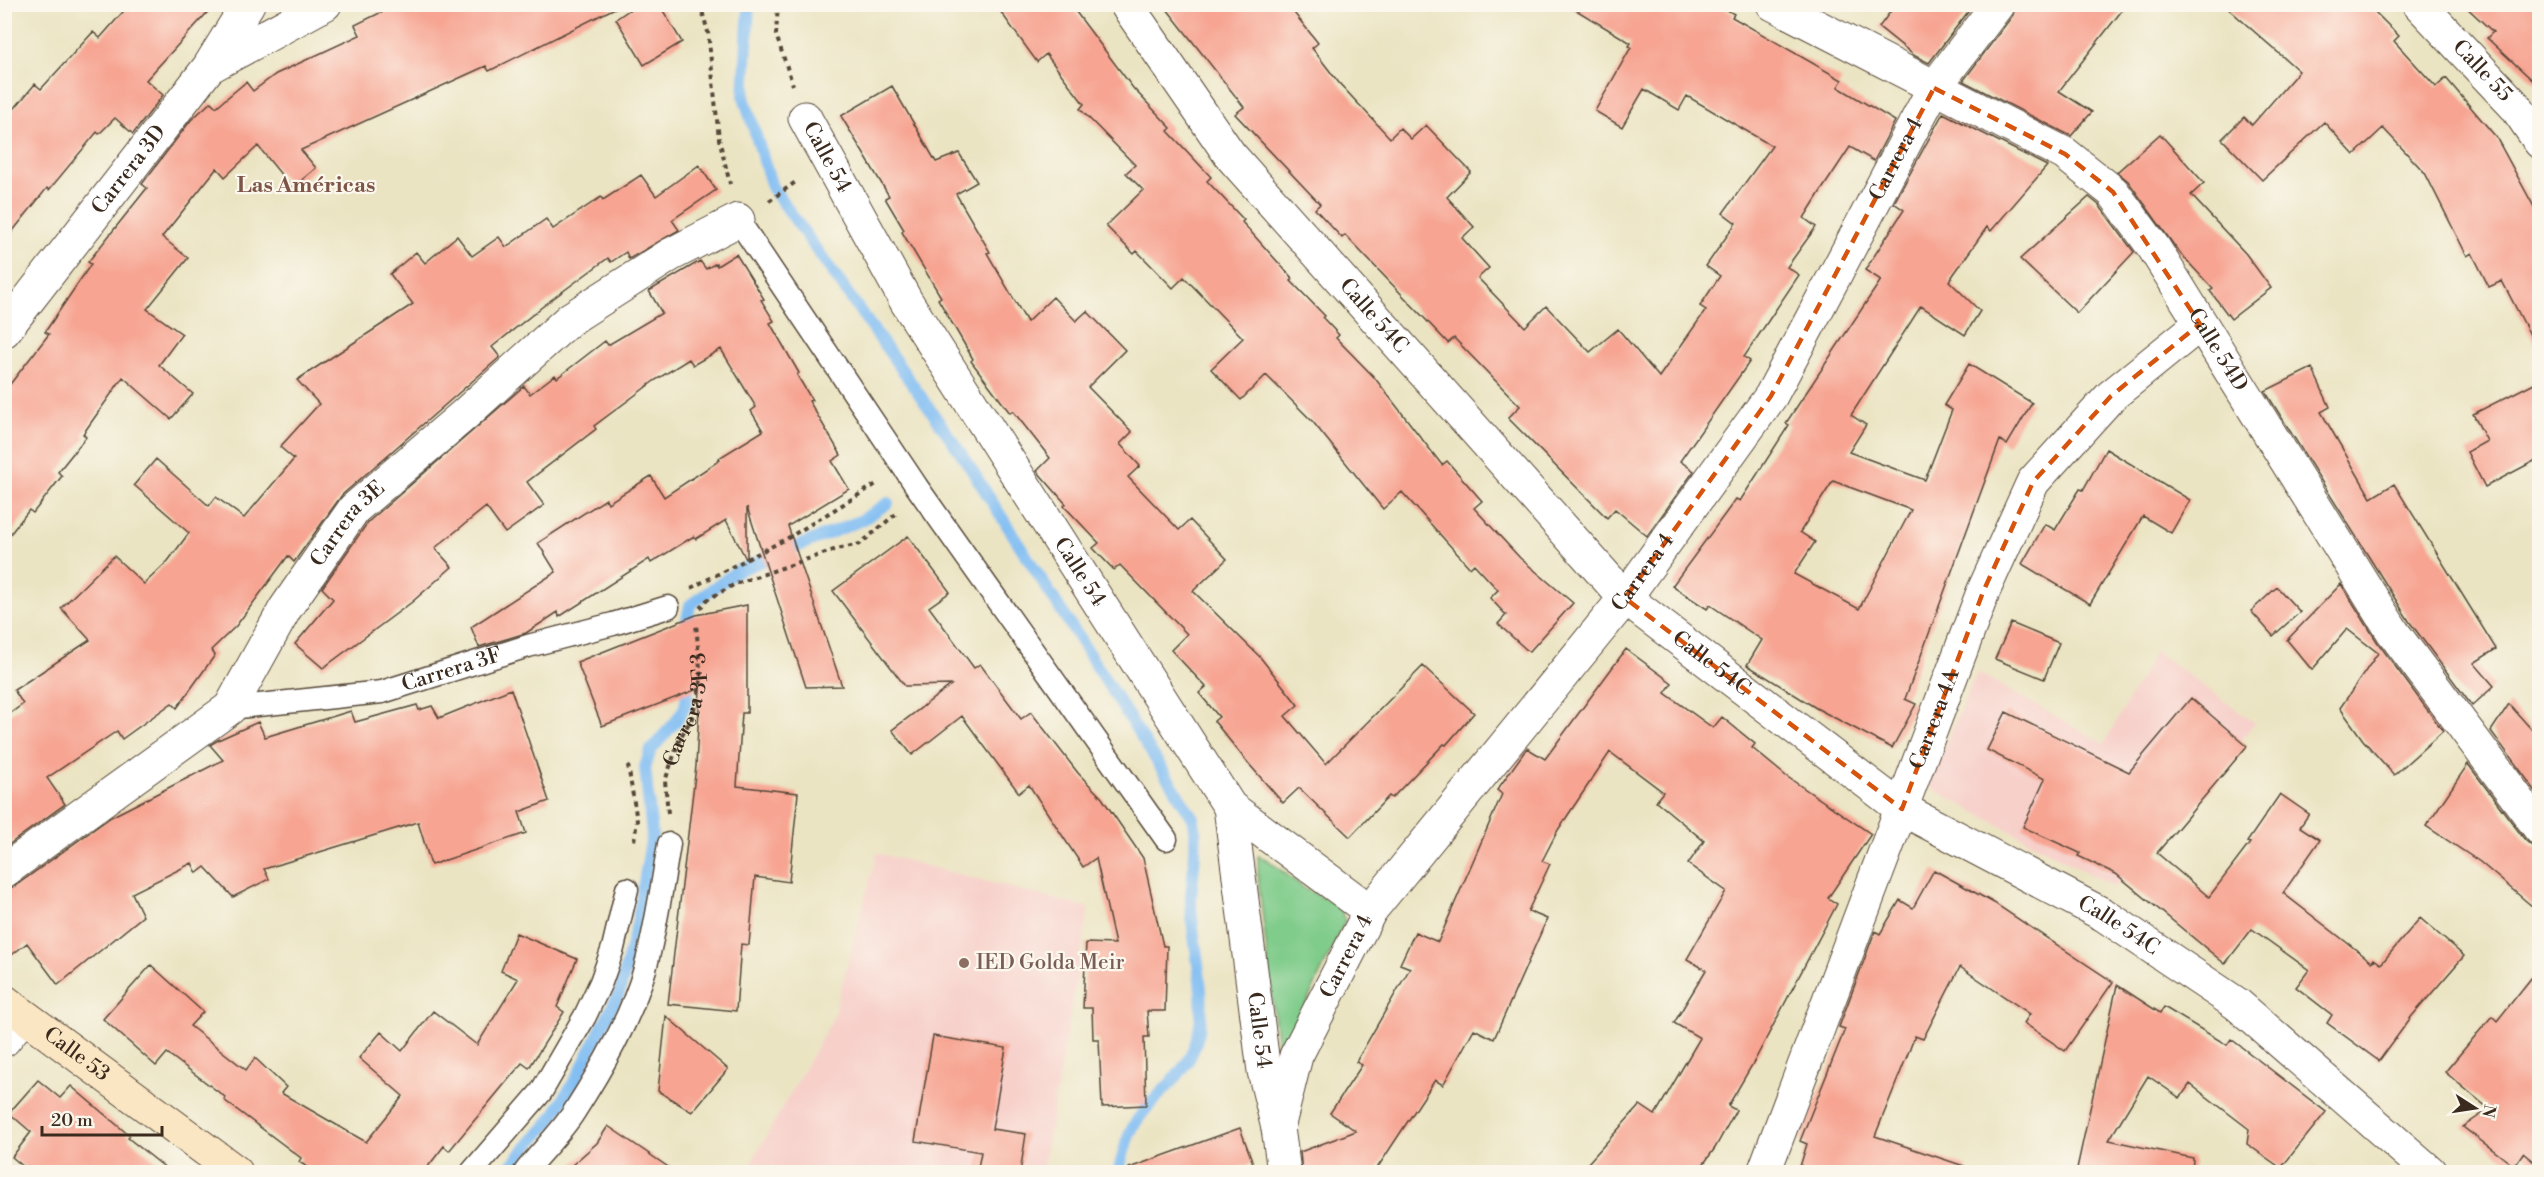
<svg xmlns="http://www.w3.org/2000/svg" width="2544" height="1177" font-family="'Libre Bodoni',serif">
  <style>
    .built { fill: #f7d0ca }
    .green { fill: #80cc8b; stroke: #5e7b54; stroke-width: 1.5 }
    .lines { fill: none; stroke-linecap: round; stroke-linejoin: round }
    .stream { stroke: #80bdf3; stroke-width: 12 }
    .building { fill: #f7a492; fill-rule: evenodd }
    .lane-casing { stroke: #554637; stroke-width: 25 }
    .street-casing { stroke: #554637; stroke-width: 35 }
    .secondary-casing { stroke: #554637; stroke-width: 35 }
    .path { stroke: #554637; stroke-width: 4; stroke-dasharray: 4.5 4.5; stroke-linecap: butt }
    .lane { stroke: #fff; stroke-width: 22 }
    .street { stroke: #fff; stroke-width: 33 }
    .secondary { stroke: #fbe6c4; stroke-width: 33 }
    .marked { fill: none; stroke: #d7540e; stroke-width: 4.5; stroke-dasharray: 12 8; stroke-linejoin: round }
    .education-dot { fill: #8d6e63; stroke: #fbf7ec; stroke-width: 2 }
    .labels { text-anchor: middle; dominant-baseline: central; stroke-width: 4.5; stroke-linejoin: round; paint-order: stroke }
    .street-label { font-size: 21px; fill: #3b2a1e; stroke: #fbf7ec }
    .education-label { font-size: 21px; fill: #785e54; stroke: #fbf7ec; text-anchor: start }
    .neighbourhood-label { font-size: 22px; font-weight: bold; fill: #7d5547; stroke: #fbf7ec }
  </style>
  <rect width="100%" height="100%" fill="#fbf7ec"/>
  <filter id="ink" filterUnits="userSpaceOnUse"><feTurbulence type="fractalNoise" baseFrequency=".0167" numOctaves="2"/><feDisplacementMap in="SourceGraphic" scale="12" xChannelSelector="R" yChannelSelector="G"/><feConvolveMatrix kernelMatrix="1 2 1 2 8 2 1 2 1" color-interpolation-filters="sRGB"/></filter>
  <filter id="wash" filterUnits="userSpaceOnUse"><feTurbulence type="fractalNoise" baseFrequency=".008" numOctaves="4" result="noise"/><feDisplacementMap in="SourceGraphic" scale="24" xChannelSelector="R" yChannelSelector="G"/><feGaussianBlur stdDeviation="1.35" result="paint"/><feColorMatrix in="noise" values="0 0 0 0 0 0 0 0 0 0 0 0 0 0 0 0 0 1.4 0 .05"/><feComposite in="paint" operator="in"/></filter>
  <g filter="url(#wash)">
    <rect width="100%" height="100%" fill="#ebe4c3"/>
    <path class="built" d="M2155,651L2255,723L2114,887L1927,786L1977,672L2104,744Z
      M877,853L1089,908L1042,1172H746L833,1018Z"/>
    <path class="green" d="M1258,856L1268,860L1305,889L1339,905L1345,921L1300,1017L1278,1047L1258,877Z"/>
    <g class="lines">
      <path class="stream" d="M749,4L744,97L772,187L961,453L1193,818C1199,838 1192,876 1191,899C1191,950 1214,1004 1192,1053C1178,1084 1143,1103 1130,1133C1125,1145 1122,1160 1118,1172
        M684,634L690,605L737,571L862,520L888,503
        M505,1172L551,1120L579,1073L619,993L637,925L652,835L645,767L651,750L677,720L685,707L690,677"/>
    </g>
    <g id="blocks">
      <path class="building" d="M130,4H215L146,80L163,95L133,134L115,118L99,134L97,132L49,190L47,188L4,242V121L35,84L41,89L93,32L100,38Z
        M398,4H623L489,71L486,66L301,150L316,168L292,188L258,146L225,177L217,168L162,237L188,258L147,309L182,334L159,365L193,394L171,419L123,377L83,434L86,437L58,472L62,476L33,513L29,510L4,542V392L49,334L45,332L91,264L88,262L147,188L142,184L191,120L211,102L216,107L246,82L253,91L276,74L360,35L355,25Z
        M638,4H659L682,42L644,65L616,19Z
        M995,4H1070L1133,88L1171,128L1168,131L1211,177L1207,181L1244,220L1242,222L1293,279L1291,281L1325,316L1323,318L1339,335L1336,338L1374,377L1442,465L1447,461L1482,501L1474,508L1520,558L1573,603L1529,652L1498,624L1506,615L1490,598L1498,590L1474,564L1470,568L1402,492L1383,509L1313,422L1266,375L1241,400L1211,369L1243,338L1184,277L1173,288L1137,251L1134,254L1106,226L1143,190L1126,173L1135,165L1080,109L1084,104L1046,54L1037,62Z
        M1163,4H1287L1318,43L1312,48L1339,83L1390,138L1400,128L1411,139L1426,125L1471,172L1447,197L1474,227L1462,238L1489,268L1478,278L1525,327L1546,306L1590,352L1618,329L1659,377L1706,310L1700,306L1720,276L1706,266L1736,223L1723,213L1772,146L1687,96L1679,110L1644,89L1622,127L1595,111L1631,47L1629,46L1631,43L1566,4H1717L1734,14L1732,17L1842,80L1838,87L1895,121L1874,161L1850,147L1819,194L1804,218L1816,227L1787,267L1799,275L1744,357L1750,361L1680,461L1694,471L1647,536L1615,509L1607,518L1508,418L1520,406L1454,338L1448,343L1345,235L1342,238L1315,209L1320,204L1235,114L1244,107Z
        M1896,4H1974L1929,63L1915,56L1879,27Z
        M2016,4H2127L2059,91L2092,112L2071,136L1963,81L2013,15Z
        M2223,4H2367L2399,36L2394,41L2436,87L2446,78L2496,137L2540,218V354L2502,281L2489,287L2472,253L2467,256L2425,173L2383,128L2354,155L2324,122L2262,180L2222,139L2244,117L2252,125L2299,71Z
        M2463,4H2540V87L2487,38L2493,32Z
        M892,86L936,162L959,153L977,182L956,194L990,252L987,253L1027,322L1053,297L1076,321L1087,311L1125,350L1088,387L1132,432L1120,444L1140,466L1128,477L1179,530L1190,520L1227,559L1193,591L1260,657L1298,705L1285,716L1326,764L1423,666L1474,713L1446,745L1444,744L1392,798L1389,796L1350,837L1299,788L1283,803L1248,763L1214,721L1219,717L1199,693L1206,687L1171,650L1187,634L1120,565L1114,570L1093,548L1099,543L1064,506L1066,504L1037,471L1050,458L1013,411L1010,413L971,361L973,359L938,299L941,297L902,232L904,230L885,198L889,196L841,116Z
        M1943,113L2047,166L1991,231L1987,227L1949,281L1980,311L1965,335L1921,306L1851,415L1866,425L1849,452L1925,480L1952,410L1944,405L1969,364L2032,403L2007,445L2000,440L1905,699L1916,704L1892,748L1816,708L1747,665L1762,640L1710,605L1707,609L1672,586L1736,499L1740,501L1789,425L1786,423L1881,280L1865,270L1904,210L1894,203ZM1833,481L1911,510L1859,609L1794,574L1815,542L1800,532Z
        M2160,134L2204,183L2191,195L2246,254L2271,288L2231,319L2210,291L2213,289L2178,251L2128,181L2117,172Z
        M699,165L716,190L672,220L679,230L629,259L626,252L611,262L608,258L547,303L492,347L500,357L342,495L294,562L288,556L236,626L211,650L215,655L177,708L172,703L122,739L117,731L47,778L65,804L4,848V718L23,704L14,690L90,640L61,608L114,556L144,584L168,561L189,533L134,485L156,459L209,506L216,497L244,518L294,459L280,447L319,404L297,380L413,304L390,274L416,252L425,263L457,236L472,256L499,237L506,247L546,219L553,229L601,197L603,200L641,175L656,196Z
        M2089,197L2099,205L2134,252L2077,313L2020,259Z
        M736,254L764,299L761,300L774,321L770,323L799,373L797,375L812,400L809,401L841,455L832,461L849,489L788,526L842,686L806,687L747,507V561L726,520L696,539L694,536L651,563L649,559L559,617L558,612L526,633L479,647L471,627L556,572L538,543L606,499L608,503L651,476L664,497L720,460L719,458L763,431L751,411L756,407L721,349L693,365L689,359L654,381L594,426L596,429L527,482L544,505L505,533L486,507L435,548L452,567L412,602L323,668L295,644L333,599L322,588L368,522L524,386L530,394L555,375L557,378L605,341L608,345L662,313L649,291L700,261L706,269L716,263L717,266Z
        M2312,368L2330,407L2321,412L2371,498L2394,484L2496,649L2474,663L2494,686L2472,706L2409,621L2265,391Z
        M2540,380V458L2485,487L2467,452L2487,441L2473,414Z
        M2106,449L2190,500L2171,533L2143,516L2090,604L2022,564L2045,524L2055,530L2080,489L2083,490Z
        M908,536L950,592L929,607L974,668L980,664L1021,719L1031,712L1078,773L1102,798L1143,858L1163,946H1167L1165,1011H1147L1149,1037H1144L1146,1105L1102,1107L1099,1039H1093L1092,1008H1083L1086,943L1115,944L1096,858L1083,867L1029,785L1019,793L962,716L912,755L892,730L951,685L905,686L833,591Z
        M2341,584L2378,643L2443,731L2394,775L2363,740L2340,708L2378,653L2347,629L2312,670L2287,640Z
        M2277,587L2300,612L2273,636L2251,611Z
        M747,605V713H742L737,786L798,793L789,882L755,877L749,945L741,944L736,1011L668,1004L696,766L700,688L602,726L577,662L696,615Z
        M2011,623L2059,643L2044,679L1995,659Z
        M1626,649L1672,683L1665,693L1713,728L1722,717L1755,744L1752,748L1786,776L1871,834L1828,898L1837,904L1755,1060L1728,1106L1736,1110L1715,1148L1697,1173H1579L1640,1105L1655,1115L1700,1038L1674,1023L1706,970L1687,959L1726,891L1688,864L1704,841L1656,801L1663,792L1610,752L1558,830L1542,861L1550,864L1528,911L1547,919L1494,1039L1474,1029L1443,1085L1435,1080L1374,1173H1302L1300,1152L1356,1131L1330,1113L1362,1065L1356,1062L1410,968L1400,964L1415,932L1438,942L1502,794L1497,790L1527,748L1545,759Z
        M511,689L549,801L519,812L526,833L431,865L418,822L264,869L269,879L233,897L205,867L197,873L192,863L132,893L143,916L58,985L27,943L4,961V890L15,886L111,817L223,760L210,745L218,740L258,722L265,737L351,711L355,722L417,705L419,710L432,706L439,718Z
        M2191,698L2247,746L2157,853L2209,897L2250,843L2247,842L2280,794L2309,814L2300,827L2320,840L2283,893L2372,962L2374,959L2381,964L2420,918L2464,956L2412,1016L2379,1061L2327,1023L2332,1015L2296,987L2309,970L2252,929L2225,964L2116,874L2078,856L2080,853L2023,827L2045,779L1987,750L2006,712L2129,772Z
        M2509,704L2540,739V797L2491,731Z
        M2468,764L2525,840L2532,846L2540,847V913L2480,862L2426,826Z
        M1934,870L1994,903L2113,982L2065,1051L2024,1023L2030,1014L1960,967L1923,1039L1915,1036L1875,1136L1967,1167L1966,1173H1798L1807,1144L1800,1141L1845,1029L1839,1027L1875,931L1880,934L1900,900L1913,908Z
        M516,933L577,959L557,1007L564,1012L529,1068L522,1063L449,1151L444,1146L423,1173H317L299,1162L301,1158L224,1100L225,1097L167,1053L156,1066L103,1019L151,965L203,1012L190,1026L246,1070L255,1058L286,1087L281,1093L366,1142L403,1096L359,1058L381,1032L402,1051L433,1011L477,1045L518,979L501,971Z
        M2540,967V1167L2523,1153L2514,1166L2463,1127L2489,1109L2445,1072L2492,1016L2497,1021Z
        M2117,985L2160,1013L2164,1007L2227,1045L2231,1039L2326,1112L2281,1168L2247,1144L2249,1129L2190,1084L2180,1098L2148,1076L2109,1140L2193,1158L2192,1173H2076Z
        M666,1016L728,1069L692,1112L658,1091Z
        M933,1036L1006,1048L992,1129L1026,1134L1020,1173H977L981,1152L915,1141Z
        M38,1080L60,1098L71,1086L130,1136L128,1138L172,1173H31L12,1157L31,1132L9,1113Z
        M608,1126L677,1173H563L597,1143Z
        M1240,1128L1253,1163L1225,1173H1130L1129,1168Z"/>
    </g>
  </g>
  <g filter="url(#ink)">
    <use href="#blocks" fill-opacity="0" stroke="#554637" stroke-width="1.5"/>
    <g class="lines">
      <defs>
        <g id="lane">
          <path d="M738,220L917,487L1166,839"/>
          <path id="s2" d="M230,708L382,692L528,646L613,624L668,607"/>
          <path d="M472,1172L541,1092L585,1016L601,982L613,948L627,889"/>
          <path d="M525,1172C540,1152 560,1134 574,1112C602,1068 630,1020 645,969C656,928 662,886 669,844"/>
        </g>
        <g id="street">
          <path id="s3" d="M1126,4L1230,155L1625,598L1902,809L2104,915L2237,1004L2430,1172"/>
          <path id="s4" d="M1773,4L2065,154L2113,192L2154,248L2393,632L2540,829"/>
          <path id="s5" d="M2419,4L2516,107L2540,142"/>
          <path d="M211,66L325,4"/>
          <path id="s6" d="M805,118L906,301L1230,807L1264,1071L1278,1128L1284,1172"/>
          <path id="s7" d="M4,331L209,67L248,4"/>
          <path d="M1230,807L1370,911"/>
          <path id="s8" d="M4,871L230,708L285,609L354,509L464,415L570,319L670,255L738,220"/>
          <path d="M4,1040L23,1016"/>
          <path id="s9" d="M1278,1128L1296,1056L1370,911L1625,598L1771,396L1934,88L1998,4"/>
          <path id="s10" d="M1764,1172L1983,592L2033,482L2111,396L2200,324"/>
        </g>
        <g id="secondary">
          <path id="s11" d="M4,1001L236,1172"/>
        </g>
      </defs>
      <use href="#lane" class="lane-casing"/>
      <use href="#street" class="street-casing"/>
      <use href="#secondary" class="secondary-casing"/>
      <g class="path">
        <path d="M700,4L708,32L719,139L730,184"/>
        <path d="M778,4L776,35L793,85"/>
        <path d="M769,201L797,181"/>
        <path d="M691,588L788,538L878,483"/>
        <path d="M700,608L707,600L735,584L837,549L860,544L897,513"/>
        <path d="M628,765L637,821L634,841"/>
        <path id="s1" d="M668,813L665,781L680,738L692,718L701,680L696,624"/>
      </g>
      <use href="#lane" class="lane"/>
      <use href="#street" class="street"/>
      <use href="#secondary" class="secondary"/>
    </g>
  </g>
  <path class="marked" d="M1934,88L2065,154L2113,192L2200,324L2111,396L2033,482L1983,592L1902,809L1625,598L1771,396Z"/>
  <circle class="education-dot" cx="964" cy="963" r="6"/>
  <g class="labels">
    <g class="street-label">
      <text stroke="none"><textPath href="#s5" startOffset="92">Calle 55</textPath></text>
      <text stroke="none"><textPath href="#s6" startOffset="45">Calle 54</textPath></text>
      <text stroke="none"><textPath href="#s9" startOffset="1158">Carrera 4</textPath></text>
      <text stroke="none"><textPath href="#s7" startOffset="204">Carrera 3D</textPath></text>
      <text stroke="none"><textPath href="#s3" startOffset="399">Calle 54C</textPath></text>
      <text stroke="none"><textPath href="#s4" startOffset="579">Calle 54D</textPath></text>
      <text stroke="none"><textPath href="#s8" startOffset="498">Carrera 3E</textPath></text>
      <text stroke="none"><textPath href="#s6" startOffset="531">Calle 54</textPath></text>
      <text stroke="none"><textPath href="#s9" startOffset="672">Carrera 4</textPath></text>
      <text stroke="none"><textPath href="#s3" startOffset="885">Calle 54C</textPath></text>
      <text stroke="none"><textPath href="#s2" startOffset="226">Carrera 3F</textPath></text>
      <text stroke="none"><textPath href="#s1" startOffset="108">Carrera 3F 3</textPath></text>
      <text stroke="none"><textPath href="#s10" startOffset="484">Carrera 4A</textPath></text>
      <text stroke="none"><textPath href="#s3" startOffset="1371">Calle 54C</textPath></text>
      <text stroke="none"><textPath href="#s9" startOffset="186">Carrera 4</textPath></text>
      <text stroke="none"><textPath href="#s6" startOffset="1035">Calle 54</textPath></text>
      <text stroke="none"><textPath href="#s11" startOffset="90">Calle 53</textPath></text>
    </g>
    <g class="education-label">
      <text x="976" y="963">IED Golda Meir</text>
    </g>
    <g class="neighbourhood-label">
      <text x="306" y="185">Las Américas</text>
    </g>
  </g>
  <rect width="2544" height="1177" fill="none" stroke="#fbf7ec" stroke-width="24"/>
  <g transform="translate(2475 1108) rotate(102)" stroke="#fbf7ec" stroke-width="4.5" paint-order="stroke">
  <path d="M0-4.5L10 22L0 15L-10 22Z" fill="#3b2a1e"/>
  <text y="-9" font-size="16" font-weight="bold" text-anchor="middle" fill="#3b2a1e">N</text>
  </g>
  <path d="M42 1126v9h120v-9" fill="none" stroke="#3b2a1e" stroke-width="3"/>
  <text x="51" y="1126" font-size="18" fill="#3b2a1e" stroke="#fbf7ec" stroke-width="4.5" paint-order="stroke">20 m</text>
</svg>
